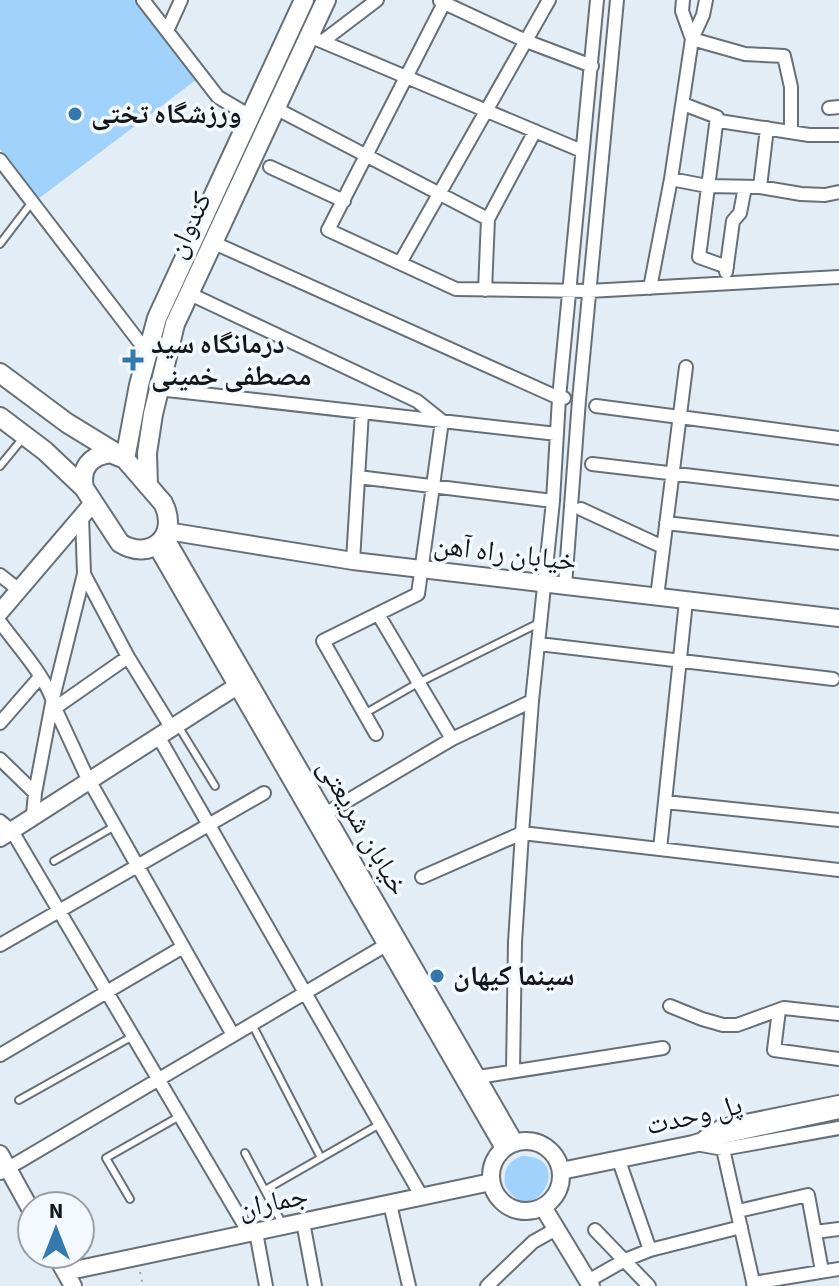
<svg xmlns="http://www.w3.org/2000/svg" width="839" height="1286" font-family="'Source Sans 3','Noto Naskh Arabic',sans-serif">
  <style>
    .green { fill: #a1d2fc }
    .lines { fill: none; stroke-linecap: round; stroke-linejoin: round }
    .service-casing { stroke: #677078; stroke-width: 10 }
    .minor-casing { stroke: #677078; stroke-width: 16 }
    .tertiary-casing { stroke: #677078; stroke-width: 20 }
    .secondary-casing { stroke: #677078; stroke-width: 22 }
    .path { stroke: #9ba3aa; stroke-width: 2; stroke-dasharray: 2 6; stroke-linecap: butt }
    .service { stroke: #fff; stroke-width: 6 }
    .minor { stroke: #fff; stroke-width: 12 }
    .tertiary { stroke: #fff; stroke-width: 16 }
    .secondary { stroke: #fff; stroke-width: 18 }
    .poi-dot { fill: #3379ae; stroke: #f3f9ff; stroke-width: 3 }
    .labels { text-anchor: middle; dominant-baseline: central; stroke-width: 7; stroke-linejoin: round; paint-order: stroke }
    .poi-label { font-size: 28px; font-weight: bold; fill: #13171a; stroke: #f3f9ff; text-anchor: start }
    .street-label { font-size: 28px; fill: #13171a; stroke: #f3f9ff }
  </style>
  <rect width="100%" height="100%" fill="#e3edf6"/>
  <path class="green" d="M0,0H135L196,80L38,199L0,149Z
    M522,1156C579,1156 531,1235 505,1185C503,1170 508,1161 522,1156Z"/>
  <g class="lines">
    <defs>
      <path id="service" d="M0,244L32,202
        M0,466L23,438
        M364,714L418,683L539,623
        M177,724L215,786
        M54,861L115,826
        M252,1024L321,1158
        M19,1100L133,1036
        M245,1153L282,1223
        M265,1190L380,1124
        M130,1199L106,1158L180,1116"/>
      <path id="minor" d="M143,0L218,97L250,116
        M683,0L682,11L692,39L745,54L784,56L791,87V132
        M440,1L526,41L592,66
        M444,3L328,230L456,289L589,291L839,277
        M167,31L181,0
        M309,36L582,151
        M323,41L377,0
        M683,104L717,117L719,121L809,135H839
        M275,108L488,219
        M829,108L839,107
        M717,117L699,257L727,267
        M0,160L147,352
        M270,167L344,201
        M671,179L707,186L760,187L801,194L825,195L839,192
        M760,187L767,128
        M212,242L559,398H564
        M400,263L549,0
        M726,272L733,221L740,213L745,187
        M650,288L671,179L692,39L703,15L706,0
        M485,290L488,219L535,131
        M188,293L417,401L442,421L418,594L323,641L376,734
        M158,389L557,434
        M596,406L839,438
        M592,464L839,493
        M358,477L553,501
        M581,509L663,547
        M82,516L84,574L128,657L171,727
        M666,523L839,543
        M353,561L362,412
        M0,575L19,590
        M565,586L579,400L617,0
        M657,597L686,367
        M378,614L452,739
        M0,622C18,647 48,678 55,708L86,775
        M539,644L833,679
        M55,708L128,657
        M0,723L40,677
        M158,736L422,1197
        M0,759L35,793
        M89,780L233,1035
        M665,802L839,820
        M325,814L452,739L532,701
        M33,815L35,793L53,698L84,574
        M0,821L12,831L249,1233
        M660,849L686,601
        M422,877L522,833L839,870
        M0,945L264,793
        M670,1006L702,1019L723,1025H737L784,1008L839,1014
        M779,1010L774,1050L839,1059
        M0,1055L183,947
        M513,1071L515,942L522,833L532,701L553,501L559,398L597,0
        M478,1077L663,1048
        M704,1137L721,1126L839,1102
        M696,1144L723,1149L839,1128
        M723,1149L754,1286
        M618,1158L650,1250
        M0,1173L386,945
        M390,1204L409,1286
        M738,1211L808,1195L822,1271
        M303,1222L315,1286
        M595,1230L649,1286
        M256,1232L266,1286
        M815,1232L839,1229
        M588,1281L625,1260L650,1250L741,1227
        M753,1283L839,1269
        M487,1286L533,1242L556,1229"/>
      <path id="tertiary" d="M167,531L353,561L839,618
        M165,537L515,1143
        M156,545L504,1148
        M0,612L93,503
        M0,838L237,686
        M491 1176a35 35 0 1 1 70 0a35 35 0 1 1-70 0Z
        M0,1154L32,1212
        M561,1171L693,1144L723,1135L839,1110
        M543,1207L591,1286
        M55,1254L73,1286
        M65,1272L491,1182"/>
      <path id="secondary" d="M0,373L67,423L116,453
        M0,417L45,451L84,488
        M110,453L125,459L163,503C180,536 150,562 120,543L84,488C80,468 90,456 110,453Z
        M125,459L139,385L157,318L304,0
        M148,486L147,453L153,414L175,324L326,0"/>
    </defs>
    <use href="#service" class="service-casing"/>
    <use href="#minor" class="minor-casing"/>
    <use href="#tertiary" class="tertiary-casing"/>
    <use href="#secondary" class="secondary-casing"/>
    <path class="path" d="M140,1272L143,1286"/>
    <use href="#service" class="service"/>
    <use href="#minor" class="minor"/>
    <use href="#tertiary" class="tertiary"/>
    <use href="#secondary" class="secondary"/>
  </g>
  <g class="poi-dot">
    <circle cx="75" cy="114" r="8"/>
    <path d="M129 348h8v8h8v8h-8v8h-8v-8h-8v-8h8z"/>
    <circle cx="437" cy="976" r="8"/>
  </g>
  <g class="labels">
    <g class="poi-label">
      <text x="91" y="114">ورزشگاه تختی</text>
      <text x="151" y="344">درمانگاه سید<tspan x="151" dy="32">مصطفی خمینی</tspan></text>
      <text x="453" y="976">سینما کیهان</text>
    </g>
    <g class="street-label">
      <text transform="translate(189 225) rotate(-65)">کندوان</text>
      <text transform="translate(505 553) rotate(7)">خیابان راه آهن</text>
      <text transform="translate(363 827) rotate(60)">خیابان شریعتی</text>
      <text transform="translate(694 1115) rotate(-13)">پل وحدت</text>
      <text transform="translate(273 1202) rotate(-12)">جماران</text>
    </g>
  </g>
  <g transform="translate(56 1230)"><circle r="38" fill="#f3f9ff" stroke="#999fa3" stroke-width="2"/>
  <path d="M0-6L14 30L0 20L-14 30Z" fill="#3379ae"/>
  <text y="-12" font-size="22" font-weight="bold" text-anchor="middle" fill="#13171a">N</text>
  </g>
</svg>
